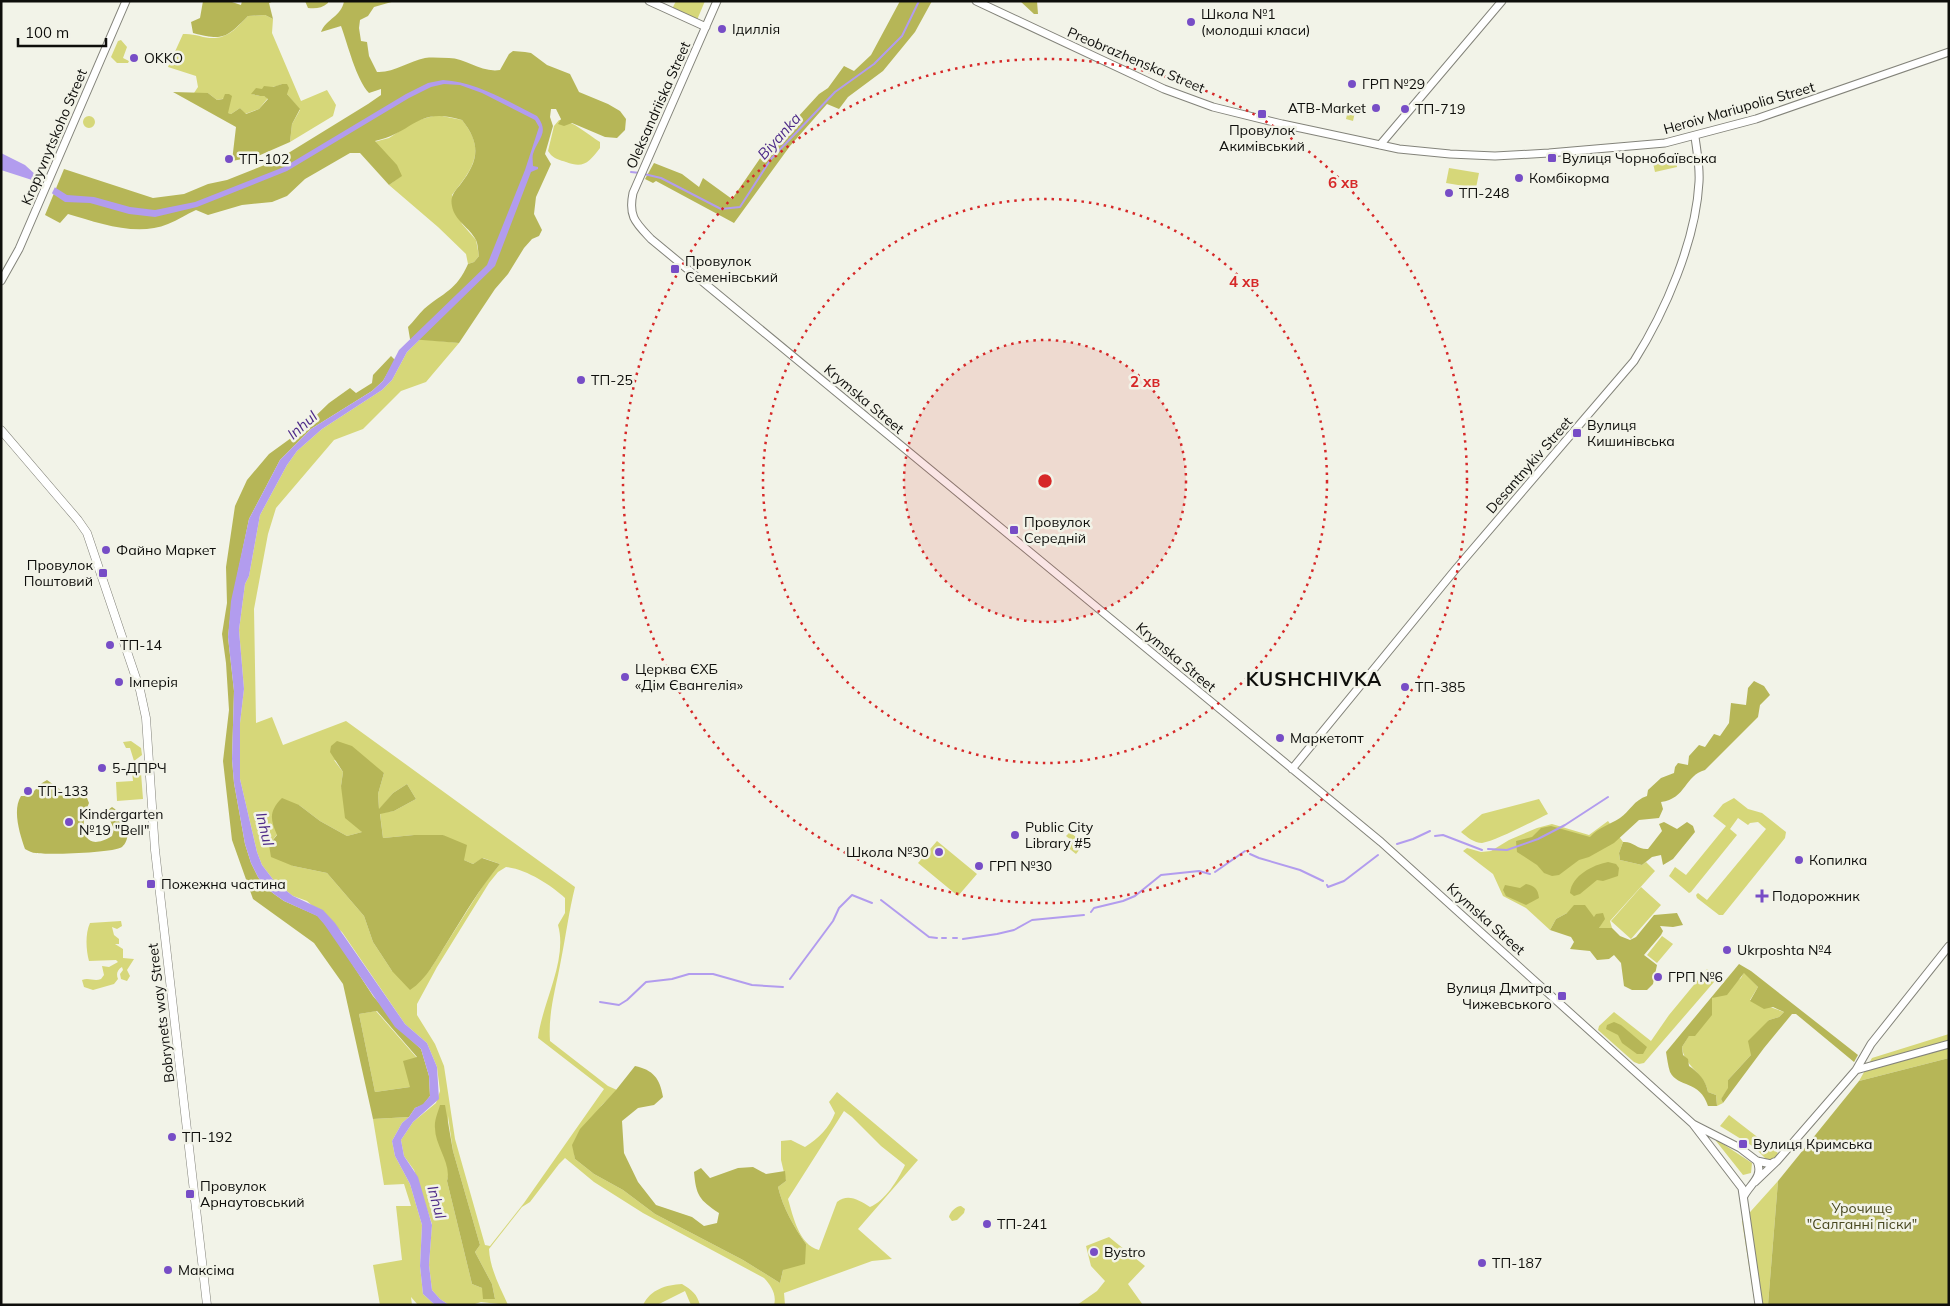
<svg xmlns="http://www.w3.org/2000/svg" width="1950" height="1306" font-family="Mulish,sans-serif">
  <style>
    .green { fill: #d6d779; fill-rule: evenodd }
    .forest { fill: #b6b657; fill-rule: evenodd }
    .water { fill: #b29cee }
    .pier { fill: #f2f3e8 }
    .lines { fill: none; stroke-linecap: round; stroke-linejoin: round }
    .stream { stroke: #b29cee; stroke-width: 2 }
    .secondary-casing { stroke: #83837a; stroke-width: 9 }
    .primary-casing { stroke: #83837a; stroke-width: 9 }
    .secondary { stroke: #fff; stroke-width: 7 }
    .primary { stroke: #fff; stroke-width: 8 }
    .ring { fill: none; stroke: #d62828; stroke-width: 2.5; stroke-dasharray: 2.5 5 }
    .poi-dot { fill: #774dc6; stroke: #f2f3e8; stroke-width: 2 }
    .labels { text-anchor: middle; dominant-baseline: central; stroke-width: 5; stroke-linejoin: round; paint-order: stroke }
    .poi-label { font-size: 14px; fill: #0e0e0b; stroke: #f2f3e8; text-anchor: start }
    .street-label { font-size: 14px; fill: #0e0e0b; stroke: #f2f3e8 }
    .park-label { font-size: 14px; fill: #484820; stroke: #f2f3e8 }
    .water-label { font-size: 15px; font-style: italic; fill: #4d2a88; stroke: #f2f3e8 }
    .district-label { font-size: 19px; font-weight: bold; letter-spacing: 1px; fill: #0e0e0b; stroke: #f2f3e8 }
    .centre { fill: #d62828; stroke: #f2f3e8; stroke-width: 2.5 }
    .ring-label { font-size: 15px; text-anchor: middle; font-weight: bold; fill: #d62828; stroke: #f2f3e8; stroke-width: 5; stroke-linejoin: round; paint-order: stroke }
  </style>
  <rect width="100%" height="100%" fill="#f2f3e8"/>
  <path class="green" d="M676,1H705L697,20L672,9Z
    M265,15L273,19L272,33L301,101L327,90L336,105L333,116L290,142L292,124L300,110L287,94V91L282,84C272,89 261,87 252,94L259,96H264L268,98L259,109L245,114L240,108L231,114L227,113L231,97L217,100L208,93H194L198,87L196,76L168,67L183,34C195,33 205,39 215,38C230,37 238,26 248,16Z
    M121,40L127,47L123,58L129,61L128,63H117L111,57L118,41Z
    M1349,106L1356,108L1353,121L1346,119Z
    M437,115L462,120C487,151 473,168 452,195L462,224L476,240L479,256L474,262L468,264L466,254L438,227L389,185L401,176L374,142L389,138L415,121Z
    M83 122a6 6 0 1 1 12 0a6 6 0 1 1-12 0Z
    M559,120C573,120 588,135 600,142V148C589,162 584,169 566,162C560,160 555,159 551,155L548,151L554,126Z
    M1676,157L1677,167L1655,172L1653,163Z
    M1449,168L1479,173L1476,188L1446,183Z
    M420,339L459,343L426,382L401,391L363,429L334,440L276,508L268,534L254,609L256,723L272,717L283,745L346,721L575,887C569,911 566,935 561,960C556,988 548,1012 550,1041L608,1086L617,1090L602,1105L573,1145L575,1159L594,1174L623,1190L655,1214L743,1260L780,1283L783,1270L806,1244C794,1227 783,1208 778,1187L786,1181L781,1160V1141L791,1140L805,1147C819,1138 829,1128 835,1113L829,1102L837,1092L918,1160L858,1229L892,1259L872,1261L784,1293L785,1305H774C777,1295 771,1285 764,1278L643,1213L594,1182L565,1158L559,1164L530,1202L522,1207L489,1249C490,1269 500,1287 508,1305L481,1302L472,1305H449L440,1299L432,1290L429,1265L432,1224L414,1170L404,1156L401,1140L413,1122L436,1103L440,1091L437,1067L427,1043L405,1024L342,932L307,901L293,896L275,882L262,865L257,852L240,779V723L244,689L239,630L245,584L249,576L260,515L287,465L297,451L322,429L382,390L392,380L407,352ZM334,760L384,773L378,794L379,810L393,793L407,784L416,799L394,811L380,813L383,838L414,835H443L464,860L473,864L483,858L500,864L486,881L431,968L392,971L373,942L364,916L327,873L293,866L269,845L299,805L320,821L347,836L362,832L341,786L343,772ZM506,867C526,869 551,885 565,898V913L558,925C568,960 542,1003 538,1038L604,1089L524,1203L490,1246L485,1245L455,1139L444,1066L435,1044L417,1015V1004L437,967L489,883L498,872ZM844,1111L852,1117L881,1146L905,1165C898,1180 885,1201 870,1207C859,1200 848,1193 837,1202L819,1250C799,1245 793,1216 788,1199ZM448,1116L453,1151L480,1245L475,1252L492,1284L495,1299L482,1288L472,1284L447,1181L449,1173Z
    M131,741L141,748L142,755L134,761L130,748H126L123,742Z
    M132,772L141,773L143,799L117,801L116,782L133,781Z
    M1734,798L1748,809L1762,813L1786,832L1785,838L1723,915H1719L1697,898L1696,895L1698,893L1707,900L1766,829L1758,822L1750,823L1748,825L1738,818L1730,829L1737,835L1691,892L1689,893L1669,876L1675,867L1686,875L1726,826L1713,816L1723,804Z
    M1539,799L1548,814C1533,821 1496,841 1482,843C1474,843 1467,837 1461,832L1482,814Z
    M1608,821L1623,842L1619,853L1620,860L1642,865L1646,862L1655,871L1610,921L1612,928H1599L1601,923L1591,915L1567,913L1556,919L1550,930L1526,908L1503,896L1493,874L1463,851L1467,848L1481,852L1491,851L1509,840L1537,828L1552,824L1589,835Z
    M1070,832L1084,844L1076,854L1066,846L1071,840L1066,836Z
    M937,841L977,874L958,896L918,863Z
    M1641,887L1661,905L1631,939L1611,921Z
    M121,921L122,926L117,929L112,927L114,935L119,939V944H115L123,949V958L134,959L127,970L130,976L127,981L121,979L120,974L123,970L122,967C117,970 116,974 118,979L114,984L93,990L84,987L82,980C89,977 94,982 101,979L104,975L102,966L109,967L118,962L116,960L89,961C86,950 85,934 90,923Z
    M1662,936L1673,944L1657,963L1647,955Z
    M1707,969L1713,975L1716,972L1720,975L1644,1063L1639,1064L1634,1062L1598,1030L1599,1026L1614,1012L1651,1041L1669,1015Z
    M1744,972L1758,987L1750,1000L1784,1012L1779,1017L1769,1020L1751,1055L1728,1080L1729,1088L1721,1099L1723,1103L1717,1106L1716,1095L1708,1092C1705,1073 1684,1067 1682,1047L1712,998L1741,978Z
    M376,1011L417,1058L410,1087L375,1092L359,1014Z
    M1949,1034V1058L1859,1081L1872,1058Z
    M1729,1115L1778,1153L1775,1158L1768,1161L1754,1147L1720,1126Z
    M409,1117L402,1123L392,1141L395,1156L410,1184L422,1225L420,1266L423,1294L435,1305H418L411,1297L412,1305H380L373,1265L402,1260L396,1206H411L404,1184L384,1185L373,1119Z
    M1717,1140L1752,1163L1751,1173L1743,1175L1716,1141Z
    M1778,1181L1768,1305H1755L1742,1221Z
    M961,1206L965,1209L964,1213L957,1220L952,1221L949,1217C950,1212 956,1206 961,1206Z
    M1109,1237L1145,1266L1128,1284L1143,1305H1077L1097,1291L1105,1281L1091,1266L1086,1246Z
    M682,1284C692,1290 697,1294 700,1305H691L685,1291L657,1305H643C651,1289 666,1285 682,1284Z"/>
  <path class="forest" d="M203,1H229L241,5L242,1H274L269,3L273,19L265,15L248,16C226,38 224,41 193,33L191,22L200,18Z
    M305,1H328V3C322,8 316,9 308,8Z
    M344,1H395L374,7L368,16L360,20L359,28L361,41L367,42L369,56L377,72C394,73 409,61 425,58C433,57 441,58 449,58C466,58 481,73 500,70L509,54L513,51L525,52L531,53L547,65L570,74L579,92L608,104L620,111L626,119L625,130L617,138L605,137L572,123L564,126L558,124L561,119L556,109H551L550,117L553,126L545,154L551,164L536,197L534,214L542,230L539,236L532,239L524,248L508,274L495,289L459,343L410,339L408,327C414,321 418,315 424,309C444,292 456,291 468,264L474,262L479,256C478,251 478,244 476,240C470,228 454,220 452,206C450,197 454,192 460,185C478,162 482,145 462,120C416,106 414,133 375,141L397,165L402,176L389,185L360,153H350L305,179L287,196L272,202L242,205L208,215L196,210C187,214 178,220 168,224C137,237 99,223 68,214L60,223L45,215L64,169L153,198L184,194L208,184L227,180L277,160L368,104L381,95V89L369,93C356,79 348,45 341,26L321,32C326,19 342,16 344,1Z
    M900,1H932L915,32L883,71L848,97L839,109L827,104L790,146L734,223L656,181L653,183L645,179L654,163L682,174L699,187L703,178L732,199L761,157L819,94L828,88L844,66L854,71L871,55Z
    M1020,1H1037L1038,14H1034Z
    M282,84H287L289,88L287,94L300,109L292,124L290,142L258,156L232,161L236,127L173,92L208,93L217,100L223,99L225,94H229L232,96L228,113L231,114L240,108L246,114L259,109L268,99L264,96H260L251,94L256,88L262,89L264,86L273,87Z
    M391,356L395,360L383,381L372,391L311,429L280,460L249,519L232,601L228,637L234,691L232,759L234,783L245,844L251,863L258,877L265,887L274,894L284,901L318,916L332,933L373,996L410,1039L421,1049L429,1076L430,1096L423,1105L415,1108L409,1117L373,1119L343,984L314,943L253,899L232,840L223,761L229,710L226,663L222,634L227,603L226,567L235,506L247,480L269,454L298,433L329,403L350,388L356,393L372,383L373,375ZM377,1011L417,1057L403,1061L410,1087L375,1092L359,1014Z
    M1754,681L1764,686L1770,695L1760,705L1758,717L1705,770C1685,775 1686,799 1661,802L1663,809L1659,818L1639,820L1614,843L1589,857L1579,860L1559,875L1552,876L1544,873L1537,865L1517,852L1516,841L1532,837L1541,828L1551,826L1590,837C1599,827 1609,825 1620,818C1630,811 1634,800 1647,796L1648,790L1661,778L1674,773L1675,767L1678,763L1688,765L1689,756L1699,745L1705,747L1714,734L1720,736L1729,723L1731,703L1746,705L1748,688Z
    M337,741L352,746L384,773L378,794L379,809L393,793L407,784L416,799L394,811L380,814L383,838L414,835H443L467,845L464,860L473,864L482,858L500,864C480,888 464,915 448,941C437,958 427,979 410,990L392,971L373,942L364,916L327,873L293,866L271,857L269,845L277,835C270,819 269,811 282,798L299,805L320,821L347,836L362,832L345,818L341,786L343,772L330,752L331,746Z
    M47,780L65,793L87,798L89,803C79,824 81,855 112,836L114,829L108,816V810L112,807C119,811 123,818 126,826C129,832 128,842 122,847C114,853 48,855 36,853C32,853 29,851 25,849C20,835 12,810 21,796H29L42,783Z
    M1664,822L1677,829L1687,822L1693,826L1695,832L1673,859L1663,865L1661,855L1652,857L1642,865L1620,860L1619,853L1623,842C1633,841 1638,850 1648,849L1662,831L1659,824Z
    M1608,862L1616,864L1619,868L1618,876L1603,881L1597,880L1580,894L1574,896L1570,893C1572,875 1593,865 1608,862Z
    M1526,884C1535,886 1538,889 1539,898L1526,905L1506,896L1503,890L1505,885L1520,888Z
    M1574,905H1585L1594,917L1596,914L1603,913L1605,919L1599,928H1612L1620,936L1630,940L1636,937L1654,915L1677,913L1683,925L1673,927L1660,926L1663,931L1661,935L1644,955L1657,965L1653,984L1647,990H1632L1624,986L1621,963L1614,955L1609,959L1597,960L1590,951L1570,949L1574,942L1571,937L1550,930L1556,919L1567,913Z
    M1739,964L1751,971L1858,1055L1854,1062L1796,1014H1792L1764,1048L1723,1103L1721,1099L1728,1088V1080L1751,1055L1748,1041L1769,1020L1779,1017L1784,1012L1773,1007L1764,1009L1750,1001L1758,987L1744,973L1727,995L1712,998V1015L1695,1036H1689L1682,1047L1683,1055L1688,1059L1689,1066C1698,1072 1706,1080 1708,1092L1716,1095L1717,1106H1708C1700,1080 1678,1088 1670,1072C1668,1066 1667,1058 1666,1052Z
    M1614,1022L1621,1025L1647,1047L1643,1054H1637L1622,1043L1618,1035L1606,1029L1607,1025Z
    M1949,1058V1305H1768L1778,1181L1859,1081Z
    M635,1066C653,1070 660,1078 663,1097L654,1105L638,1108L622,1121L624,1153L638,1182L656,1205L692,1217L704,1226L717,1223L719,1213C699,1200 696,1195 694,1172L701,1168L710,1178L738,1168L753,1167L766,1174L785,1171L786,1181L778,1187C783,1208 794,1227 806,1244L805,1264L783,1270L780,1283L743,1260L655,1214L623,1190L594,1174L575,1159L572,1145L580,1129L616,1090Z
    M440,1105H445L453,1151L480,1245L475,1252L492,1284L495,1299H483L482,1288L472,1284L447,1181C452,1164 435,1146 435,1128C434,1121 438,1112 440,1105Z"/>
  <path class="water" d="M443,80C477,82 507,101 537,116C550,133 538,138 533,154C532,157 533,162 533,166L538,167V169L531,172L495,266L407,352L392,380L382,390L322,429L297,451L287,465L260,515L249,576L245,584L239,630L244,689L240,723V779L257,852L262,865L275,882L293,896L323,910L335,923L405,1024L427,1043L437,1067L439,1099L413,1122L401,1140L404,1156L418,1177L432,1225L429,1265L432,1290L440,1299L449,1305H435L423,1294L420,1266L422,1225L410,1184L395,1156L392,1141L402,1123L409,1117L415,1108L423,1104L430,1096L429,1076L421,1049L395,1027L324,924L317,916L284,901L274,894L265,887L258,877L251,863L245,844L234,783L232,759L234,691L228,637L231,601L249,519L280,460L311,429L372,391L383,381L399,350L487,265L525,170L539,127L535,120L482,93L460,85L444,84L431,87L409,98L287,171L197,207L155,217L129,214L90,203L65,202L32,180L1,170V153L25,165L37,176L67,195L94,197L130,207L155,210L195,202L284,167L406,94L428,83Z"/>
  <path class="pier" d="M42,176L56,185L51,195L37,187Z"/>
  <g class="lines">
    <path class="stream" d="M631,172L640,173
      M644,174L661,178L721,209L740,207L771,159L835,92L874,64L902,36L919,1
      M1435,836L1443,835L1482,850
      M1397,844L1413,839L1430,831
      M1488,849L1507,850L1538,839L1565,825L1608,797
      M1250,854L1259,858L1300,870L1323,881
      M1215,872L1245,851
      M1327,885L1328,887L1344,881L1378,855
      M881,900L929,937L937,938
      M1091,912L1094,908L1123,901L1135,896L1161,875L1199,871L1210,874
      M942,938H946
      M953,938H957
      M963,939L997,934L1014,930L1032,920L1084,915
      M790,979L833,921L839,908L852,895L872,903
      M600,1002L619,1005L627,1000L646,982L672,979L689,974H713L752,985L783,987"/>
    <defs>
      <path id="secondary" d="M649,1L706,27
        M717,1L633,193C628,217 636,223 651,239L1381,842L1693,1124L1742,1188L1759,1305
        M976,1L1164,89L1213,107L1282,124L1399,149L1450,154L1495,156L1549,153L1665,143L1756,119L1949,52
        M1380,145L1502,1
        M1,281L19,249L126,1
        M1292,769L1455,570L1634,361C1665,312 1696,241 1699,182C1700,167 1697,152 1695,137
        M1856,1070L1949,1044
        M1693,1124L1740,1148L1757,1161L1771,1164L1774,1162
        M1755,1182L1777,1161L1856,1070L1871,1044L1949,946
        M1744,1196C1750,1184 1764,1177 1757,1161"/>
      <path id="primary" d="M1,430L78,520L87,533L140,690L146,718L155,850L207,1305"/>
    </defs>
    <use href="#secondary" class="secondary-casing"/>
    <use href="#primary" class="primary-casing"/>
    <use href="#secondary" class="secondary"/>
    <use href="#primary" class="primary"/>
  </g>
  <circle cx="1045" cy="481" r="141" fill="#d62828" fill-opacity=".12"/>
  <g class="ring">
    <circle cx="1045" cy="481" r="141"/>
    <circle cx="1045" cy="481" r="282"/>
    <circle cx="1045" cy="481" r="422"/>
  </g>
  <g class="poi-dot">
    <circle cx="1191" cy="22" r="5"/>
    <circle cx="722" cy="29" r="5"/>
    <circle cx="134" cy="58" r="5"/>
    <circle cx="1352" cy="84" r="5"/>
    <circle cx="1376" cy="108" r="5"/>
    <circle cx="1405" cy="109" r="5"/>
    <rect x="1257" y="109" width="10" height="10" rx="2.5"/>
    <rect x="1547" y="153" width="10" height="10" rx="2.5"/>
    <circle cx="229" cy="159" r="5"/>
    <circle cx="1519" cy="178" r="5"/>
    <circle cx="1449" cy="193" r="5"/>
    <rect x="670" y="264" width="10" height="10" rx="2.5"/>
    <circle cx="581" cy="380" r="5"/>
    <rect x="1572" y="428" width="10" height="10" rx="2.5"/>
    <rect x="1009" y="525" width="10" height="10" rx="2.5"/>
    <circle cx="106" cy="550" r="5"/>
    <rect x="98" y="568" width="10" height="10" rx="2.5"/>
    <circle cx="110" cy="645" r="5"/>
    <circle cx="625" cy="677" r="5"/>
    <circle cx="119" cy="682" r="5"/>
    <circle cx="1405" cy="687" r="5"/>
    <circle cx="1280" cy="738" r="5"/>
    <circle cx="102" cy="768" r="5"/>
    <circle cx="28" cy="791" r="5"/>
    <circle cx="69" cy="822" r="5"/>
    <circle cx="1015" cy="835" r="5"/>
    <circle cx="939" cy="852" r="5"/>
    <circle cx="1799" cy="860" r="5"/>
    <circle cx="979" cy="866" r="5"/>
    <rect x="146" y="879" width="10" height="10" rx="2.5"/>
    <path d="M1759.5 888.5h5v5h5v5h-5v5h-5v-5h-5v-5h5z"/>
    <circle cx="1727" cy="950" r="5"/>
    <circle cx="1658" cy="977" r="5"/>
    <rect x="1557" y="991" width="10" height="10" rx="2.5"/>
    <circle cx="172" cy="1137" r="5"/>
    <rect x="1738" y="1139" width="10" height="10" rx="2.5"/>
    <rect x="185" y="1189" width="10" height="10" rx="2.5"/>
    <circle cx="987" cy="1224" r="5"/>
    <circle cx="1094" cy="1252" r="5"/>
    <circle cx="1482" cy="1263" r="5"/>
    <circle cx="168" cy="1270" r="5"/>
  </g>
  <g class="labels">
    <g class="poi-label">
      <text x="1201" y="14">Школа №1<tspan x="1201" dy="16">(молодші класи)</tspan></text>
      <text x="732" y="29">Ідиллія</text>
      <text x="144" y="58">OKKO</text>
      <text x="1362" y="84">ГРП №29</text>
      <text x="1366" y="108" text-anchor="end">ATB-Market</text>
      <text x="1415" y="109">ТП-719</text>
      <text x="1262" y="130" text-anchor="middle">Провулок<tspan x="1262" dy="16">Акимівський</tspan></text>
      <text x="1562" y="158">Вулиця Чорнобаївська</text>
      <text x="239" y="159">ТП-102</text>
      <text x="1529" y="178">Комбікорма</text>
      <text x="1459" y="193">ТП-248</text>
      <text x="685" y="261">Провулок<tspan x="685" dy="16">Семенівський</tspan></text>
      <text x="591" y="380">ТП-25</text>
      <text x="1587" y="425">Вулиця<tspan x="1587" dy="16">Кишинівська</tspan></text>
      <text x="1024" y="522">Провулок<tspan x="1024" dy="16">Середній</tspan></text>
      <text x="116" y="550">Файно Маркет</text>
      <text x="93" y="565" text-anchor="end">Провулок<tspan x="93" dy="16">Поштовий</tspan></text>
      <text x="120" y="645">ТП-14</text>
      <text x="635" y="669">Церква ЄХБ<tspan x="635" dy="16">«Дім Євангелія»</tspan></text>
      <text x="129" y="682">Імперія</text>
      <text x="1415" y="687">ТП-385</text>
      <text x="1290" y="738">Маркетопт</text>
      <text x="112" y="768">5-ДПРЧ</text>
      <text x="38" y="791">ТП-133</text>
      <text x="79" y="814">Kindergarten<tspan x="79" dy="16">№19 "Bell"</tspan></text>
      <text x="1025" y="827">Public City<tspan x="1025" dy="16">Library #5</tspan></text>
      <text x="929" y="852" text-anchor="end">Школа №30</text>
      <text x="1809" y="860">Копилка</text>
      <text x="989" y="866">ГРП №30</text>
      <text x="161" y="884">Пожежна частина</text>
      <text x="1772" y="896">Подорожник</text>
      <text x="1737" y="950">Ukrposhta №4</text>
      <text x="1668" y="977">ГРП №6</text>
      <text x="1552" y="988" text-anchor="end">Вулиця Дмитра<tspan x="1552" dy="16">Чижевського</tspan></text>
      <text x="182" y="1137">ТП-192</text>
      <text x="1753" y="1144">Вулиця Кримська</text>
      <text x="200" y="1186">Провулок<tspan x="200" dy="16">Арнаутовський</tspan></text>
      <text x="997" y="1224">ТП-241</text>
      <text x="1104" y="1252">Bystro</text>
      <text x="1492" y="1263">ТП-187</text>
      <text x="178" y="1270">Максіма</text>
    </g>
    <g class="street-label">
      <text transform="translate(1136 60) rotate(23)">Preobrazhenska Street</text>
      <text transform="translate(658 105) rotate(-66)">Oleksandriiska Street</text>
      <text transform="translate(1739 108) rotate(-16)">Heroiv Mariupolia Street</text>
      <text transform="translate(54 137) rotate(-67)">Kropyvnytskoho Street</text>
      <text transform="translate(864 399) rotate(40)">Krymska Street</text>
      <text transform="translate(1529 465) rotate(-49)">Desantnykiv Street</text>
      <text transform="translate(1176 657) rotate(40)">Krymska Street</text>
      <text transform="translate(1486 919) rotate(42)">Krymska Street</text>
      <text transform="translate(161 1013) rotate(-97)">Bobrynets way Street</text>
    </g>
    <g class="park-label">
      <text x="1862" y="1208">Урочище<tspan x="1862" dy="16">"Салганні піски"</tspan></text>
    </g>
    <g class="water-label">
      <text transform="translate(779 136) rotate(-48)">Biyanka</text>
      <text transform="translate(302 425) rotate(-41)">Inhul</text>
      <text transform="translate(265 829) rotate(77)">Inhul</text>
      <text transform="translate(437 1202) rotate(75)">Inhul</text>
    </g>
    <g class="district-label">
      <text x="1314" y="679">KUSHCHIVKA</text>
    </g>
  </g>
  <circle cx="1045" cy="481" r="8" class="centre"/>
  <g class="ring-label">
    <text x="1343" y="188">6 хв</text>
    <text x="1244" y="287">4 хв</text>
    <text x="1145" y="387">2 хв</text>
  </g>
  <rect width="1950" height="1306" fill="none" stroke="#0e0e0b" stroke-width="5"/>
  <path d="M18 38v8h88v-8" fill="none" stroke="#0e0e0b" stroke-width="2.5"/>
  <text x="25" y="38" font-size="15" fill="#0e0e0b" stroke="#f2f3e8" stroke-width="4" paint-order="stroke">100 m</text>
</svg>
